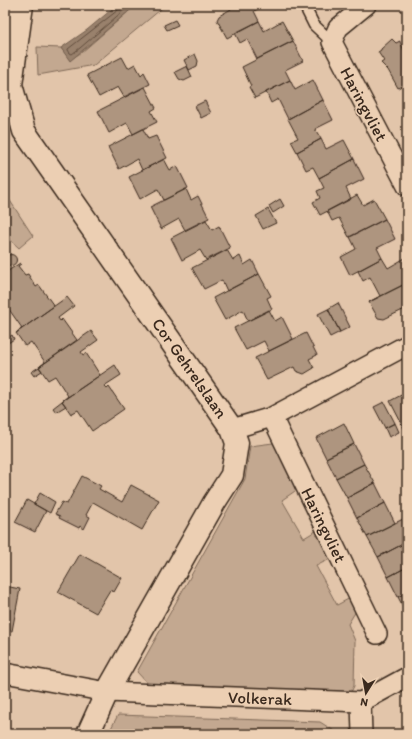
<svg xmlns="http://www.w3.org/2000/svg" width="412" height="739" font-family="Itim,sans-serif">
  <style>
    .green { fill: #c3a890; stroke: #7f6957 }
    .water { fill: #99816c; stroke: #735e4d }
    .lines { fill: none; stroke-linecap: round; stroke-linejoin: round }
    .shore { stroke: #614d3d; stroke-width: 1 }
    .building { fill: #ae957f; stroke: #3b2a1e }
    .lane-casing { stroke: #3b2a1e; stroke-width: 13 }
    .street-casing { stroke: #3b2a1e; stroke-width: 22 }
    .secondary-casing { stroke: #3b2a1e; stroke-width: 25 }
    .lane { stroke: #eccfb3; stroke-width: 10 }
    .street { stroke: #eccfb3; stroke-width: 19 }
    .secondary { stroke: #eccfb3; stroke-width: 22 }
    .labels { text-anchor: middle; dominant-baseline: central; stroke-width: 3; stroke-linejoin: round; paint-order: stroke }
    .street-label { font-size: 17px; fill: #3b2a1e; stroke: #eccfb3 }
  </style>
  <rect width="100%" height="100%" fill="#e2c5aa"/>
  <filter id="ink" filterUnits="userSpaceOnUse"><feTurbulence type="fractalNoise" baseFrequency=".025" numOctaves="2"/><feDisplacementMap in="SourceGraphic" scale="8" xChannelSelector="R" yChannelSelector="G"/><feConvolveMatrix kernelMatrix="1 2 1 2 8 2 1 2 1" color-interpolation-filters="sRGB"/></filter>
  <g filter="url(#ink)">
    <path class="green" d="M136,5H166L94,65L38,75L37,47L61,48L70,60L82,52Z
      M5,193L33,236L19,248L5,235Z
      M273,443L298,489L282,500L304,538L319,529L334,557L316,566L337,605L354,596L359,606L348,624L355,641L354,686L351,692L177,691L149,685L137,672L245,479L250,446Z
      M118,715L320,722L339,734H108Z"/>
    <path class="water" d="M117,5H136L70,61L61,48L87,30Z"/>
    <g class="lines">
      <path class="shore" d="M119,5L118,10L68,49V50L70,53L72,54L80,48L130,5"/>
    </g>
    <path class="building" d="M229,5H265L254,11L259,21L227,38L217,20L219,16L231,9Z
      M175,20L178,25L167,30L164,25Z
      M259,21L264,31L282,21L293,41L257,59L247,39L240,43L235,33Z
      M392,39L396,43L400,41V42L407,56V83L398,88L388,70L381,63L384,61L378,52L381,50V49Z
      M293,41L303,61L285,70L290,80L255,98L249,87L251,86L242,67Z
      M195,54L198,61L197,66L189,70L184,60Z
      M122,57L128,68L135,64L141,75L144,72L150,84L124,97L118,87L99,97L87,75Z
      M187,66L192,77L184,81L179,79L175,72Z
      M290,80L295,90L313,80L323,100L288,119L278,99L271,103L266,92Z
      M145,87L156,108L151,111L157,122L133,134L127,123L109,133L98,111Z
      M323,100L333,120L315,129L321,139L297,152L291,141L298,138L288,119Z
      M205,101L211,113L201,118L195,106Z
      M143,129L148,139L156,136L167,158L142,170L137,159L119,169L108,147Z
      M321,139L326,149L344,140L354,159L319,178L313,167L306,170L297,152Z
      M164,159L170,170L177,166L188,188L164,200L158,189L140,199L129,177Z
      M354,159L364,179L346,188L351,199L320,215L313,202L320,198L317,191L324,188L319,178Z
      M186,189L191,200L198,196L209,218L185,230L179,219L161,229L150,207Z
      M357,195L363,205L374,199L385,219L349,237L339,218L332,221L327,211Z
      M280,199L284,206L273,213L269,206Z
      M268,209L276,223L263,229L256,216Z
      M385,219L395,239L377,248L382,258L350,275L341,257L356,249L350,237Z
      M206,220L212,230L219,226L230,248L206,260L200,250L182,260L171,238Z
      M227,250L233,260L240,256L244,265L252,260L259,274L227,291L222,280L204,289L192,268Z
      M5.5 260a5.5 5.5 0 1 1 11 0a5.5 5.5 0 1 1-11 0Z
      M382,258L388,268L405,258L407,261V283L369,302L380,296L370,277L363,281L358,271Z
      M20,263L21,264L18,266L25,275L28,274L36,287L39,285L54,306L16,333L22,328L8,308L5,309V273Z
      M259,274L271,296L267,298L272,309L248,321L243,310L225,320L213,298Z
      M407,283V308L384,319L378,318L369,302Z
      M67,297L74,306L58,318L60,321L62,319L77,340L39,367L45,362L31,342L25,346L16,333Z
      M338,303L350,327L340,332L328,309Z
      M328,309L340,332L330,337L318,314Z
      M269,310L275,321L282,317L293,339L269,351L264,341L246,350L234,328Z
      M91,331L98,340L81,352L83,355L86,353L100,375L62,401L68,396L55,376L48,380L39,367Z
      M306,333L317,355L309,359L314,368L304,374L296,371L294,367L267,380L255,358Z
      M12,335L14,339L5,345V340Z
      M115,365L121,375L104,386L107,389L109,387L124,409L92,431L78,410L71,414L62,401Z
      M39,367L42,371L34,376L31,372Z
      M407,392V434L390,401Z
      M62,401L66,406L56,412L53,408Z
      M384,402L395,423L385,428L374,407Z
      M344,423L354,444L326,458L316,438Z
      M395,423L399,432L389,437L385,428Z
      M354,444L364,464L336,478L326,458Z
      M364,464L375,483L347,498L336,478Z
      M82,476L101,486L99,489L122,502L131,485L159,500L142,530L93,502L86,515L90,517L84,529L80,526L79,528L59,518L60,516L55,514L62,502L67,504Z
      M375,483L385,503L357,518L347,498Z
      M40,493L55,502L50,513L34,504Z
      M27,500L46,511L35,532L15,522Z
      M385,503L395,523L367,537L357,518Z
      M405,518L407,523V542L378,557L367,537Z
      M407,542V567L388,577L378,557Z
      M80,554L122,578L114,592L110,590L96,613L58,592Z
      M407,567V592L398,597L388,577Z
      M5,586L20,589L12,631L5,630Z
      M407,592V614L398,597Z"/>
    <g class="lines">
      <defs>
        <path id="lane" d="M304,5L314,25L332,42"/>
        <path id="street" d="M366,5L338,28L332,42L407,186
          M272,417L377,634
          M232,429L272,417L407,345
          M5,673L107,692L361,702L407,677
          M361,702L362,734"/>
        <path id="secondary" d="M22,5L11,85L24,131L232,429L237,443L232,475L214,503L107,692L88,734"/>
      </defs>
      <use href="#lane" class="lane-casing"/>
      <use href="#street" class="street-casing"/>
      <use href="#secondary" class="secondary-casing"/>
      <use href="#lane" class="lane"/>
      <use href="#street" class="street"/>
      <use href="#secondary" class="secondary"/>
    </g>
  </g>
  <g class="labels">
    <g class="street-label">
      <text transform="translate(364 104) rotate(62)">Haringvliet</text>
      <text transform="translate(190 368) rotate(55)">Cor Gehrelslaan</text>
      <text transform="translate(324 525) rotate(64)">Haringvliet</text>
      <text transform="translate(260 698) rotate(2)">Volkerak</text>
    </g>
  </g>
  <rect width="412" height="739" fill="none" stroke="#eccfb3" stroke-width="20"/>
  <rect x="10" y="10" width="392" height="719" fill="none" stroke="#3b2a1e" stroke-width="1.5" filter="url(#ink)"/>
  <g transform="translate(366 693) rotate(191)" stroke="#eccfb3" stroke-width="3" paint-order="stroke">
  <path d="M0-3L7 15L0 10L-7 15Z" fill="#3b2a1e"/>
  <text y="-6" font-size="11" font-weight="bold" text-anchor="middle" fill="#3b2a1e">N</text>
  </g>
</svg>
